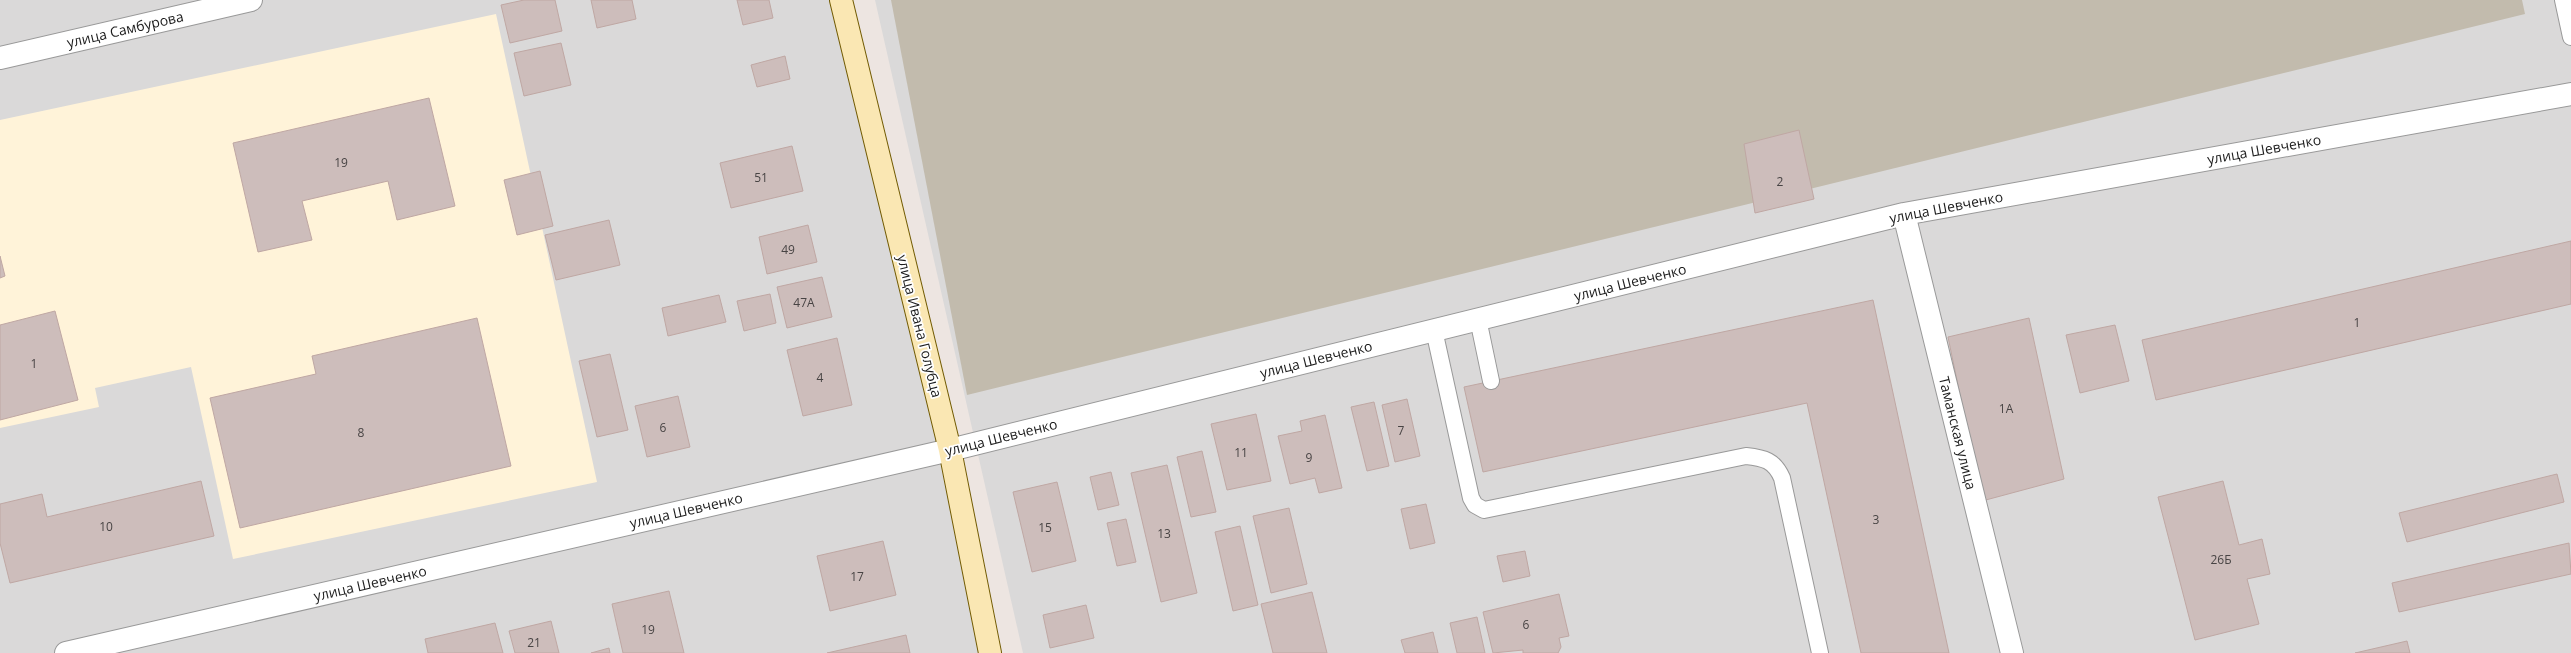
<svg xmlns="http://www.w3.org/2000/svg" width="2571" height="653" font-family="'Open Sans',sans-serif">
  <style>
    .residential { fill: #dad9d9 }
    .education { fill: #fff3d9 }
    .construction { fill: #c2bbad }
    .building { fill: #cdbdbb; stroke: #bfa7a3 }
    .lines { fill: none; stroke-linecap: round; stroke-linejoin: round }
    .lane-casing { stroke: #999; stroke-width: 18 }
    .street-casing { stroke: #999; stroke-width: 24 }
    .secondary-casing { stroke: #725b03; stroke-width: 24 }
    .lane { stroke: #fff; stroke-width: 16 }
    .street { stroke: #fff; stroke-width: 22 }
    .secondary { stroke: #fae7b3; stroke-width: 22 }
    .labels { text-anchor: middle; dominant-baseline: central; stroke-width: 3.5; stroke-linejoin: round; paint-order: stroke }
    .number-label { font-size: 12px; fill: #484444 }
    .street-label { font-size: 14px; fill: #1c1c1c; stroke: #fff }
  </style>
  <rect width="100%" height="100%" fill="#ede5e1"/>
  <path class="residential" d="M0,0H844L991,653H0Z
    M875,0H2571V653H1023Z"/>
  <path class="education" d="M496,14L597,482L233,559L191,367L95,388L99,407L0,428V120Z"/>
  <path class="construction" d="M891,0H2522L2525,14L967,395Z"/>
  <path class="building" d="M524,0H555L562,31L510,43L501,5Z
    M591,0H632L636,19L597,28Z
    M737,0H769L773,18L743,25Z
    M561,43L571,85L524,96L514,53Z
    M785,56L790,79L757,87L751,65Z
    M429,98L455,206L397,220L388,181L302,201L312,240L258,252L233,143Z
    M1799,130L1814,199L1755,213L1744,144Z
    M792,146L803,191L731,208L720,163Z
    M540,171L553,226L517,235L504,180Z
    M609,220L620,265L556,280L545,235Z
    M808,225L817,262L767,274L759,237Z
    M2571,241V304L2156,400L2142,340Z
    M0,256L5,276L0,278Z
    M822,277L832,317L787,328L777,287Z
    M770,294L776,323L744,331L737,301Z
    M719,295L726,322L668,336L662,308Z
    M1873,300L1949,653H1861L1807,403L1483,472L1464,387Z
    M55,311L78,400L0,420V325Z
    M477,318L511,466L240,528L210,398L316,374L312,356Z
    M2029,318L2064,479L1982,501L1948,337Z
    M2115,325L2129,381L2080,393L2066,335Z
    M837,338L852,405L803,416L787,350Z
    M610,354L628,430L597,437L579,361Z
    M678,396L690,447L647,457L635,406Z
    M1407,399L1420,456L1395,462L1382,405Z
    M1374,402L1389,466L1367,471L1351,407Z
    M1256,414L1271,481L1227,490L1211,424Z
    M1325,415L1342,488L1319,493L1315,478L1290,484L1278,436L1302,431L1300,421Z
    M1202,451L1216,512L1191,517L1177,457Z
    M1167,465L1197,593L1161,602L1131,473Z
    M1111,472L1119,505L1098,510L1090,477Z
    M2557,474L2564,502L2407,542L2399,513Z
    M201,481L214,536L10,583L0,543V504L42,494L47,517Z
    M2223,481L2239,545L2262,539L2270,574L2247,579L2259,624L2195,640L2158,497Z
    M1057,482L1076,561L1032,572L1013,492Z
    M1426,504L1435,543L1410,549L1401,509Z
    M1289,508L1307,584L1271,593L1253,516Z
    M1126,519L1136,562L1117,566L1107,523Z
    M1240,526L1258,605L1233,611L1215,532Z
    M883,541L896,595L830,611L817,556Z
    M2569,543L2571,574L2399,612L2392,583Z
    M1525,551L1530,576L1503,582L1497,556Z
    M669,591L684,653H623L612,604Z
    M1312,592L1327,653H1273L1261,604Z
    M1559,594L1569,636L1559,638L1561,647L1558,653H1523V650L1493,653L1483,612Z
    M1086,605L1094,638L1050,648L1043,615Z
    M1477,617L1485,653H1457L1450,623Z
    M551,621L559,653H515L509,631Z
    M495,623L503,653H428L425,639Z
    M1433,632L1438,653H1405L1401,640Z
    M906,635L910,653H827Z
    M2407,641L2410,653H2355Z
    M609,648L610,653H591Z"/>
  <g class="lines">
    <defs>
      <path id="lane" d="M2563,0L2571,37
        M1478,319L1491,381
        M1434,330L1471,498L1475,505L1484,510L1746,456C1764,458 1774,460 1782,478L1820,653"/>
      <path id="street" d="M0,58L251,0
        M1904,214L2012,653
        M66,653L950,450L1904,214L2571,94"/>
      <path id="secondary" d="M841,0L950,450L990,653"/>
    </defs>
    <use href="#lane" class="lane-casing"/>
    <use href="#street" class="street-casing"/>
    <use href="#secondary" class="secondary-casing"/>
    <use href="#lane" class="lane"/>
    <use href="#street" class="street"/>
    <use href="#secondary" class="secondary"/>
  </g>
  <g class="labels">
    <g class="number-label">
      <text x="341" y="162">19</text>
      <text x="761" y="177">51</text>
      <text x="1780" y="181">2</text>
      <text x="788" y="249">49</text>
      <text x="804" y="302">47А</text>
      <text x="2357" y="322">1</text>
      <text x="34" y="363">1</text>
      <text x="820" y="377">4</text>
      <text x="2006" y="408">1А</text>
      <text x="663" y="427">6</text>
      <text x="1401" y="430">7</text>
      <text x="361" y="432">8</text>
      <text x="1241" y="452">11</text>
      <text x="1309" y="457">9</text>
      <text x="1876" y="519">3</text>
      <text x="106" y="526">10</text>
      <text x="1045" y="527">15</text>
      <text x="1164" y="533">13</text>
      <text x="2221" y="559">26Б</text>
      <text x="857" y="576">17</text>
      <text x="1526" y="624">6</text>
      <text x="648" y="629">19</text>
      <text x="534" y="642">21</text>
    </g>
    <g class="street-label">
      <text transform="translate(125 29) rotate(-13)">улица Самбурова</text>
      <text transform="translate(2264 149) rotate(-10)">улица Шевченко</text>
      <text transform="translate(1946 207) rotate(-11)">улица Шевченко</text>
      <text transform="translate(1630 282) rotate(-14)">улица Шевченко</text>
      <text transform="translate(920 326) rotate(76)">улица Ивана Голубца</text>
      <text transform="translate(1316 359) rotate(-14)">улица Шевченко</text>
      <text transform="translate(1958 433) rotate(76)">Таманская улица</text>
      <text transform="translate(1001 437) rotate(-14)">улица Шевченко</text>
      <text transform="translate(686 510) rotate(-13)">улица Шевченко</text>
      <text transform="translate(370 583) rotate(-13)">улица Шевченко</text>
    </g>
  </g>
</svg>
